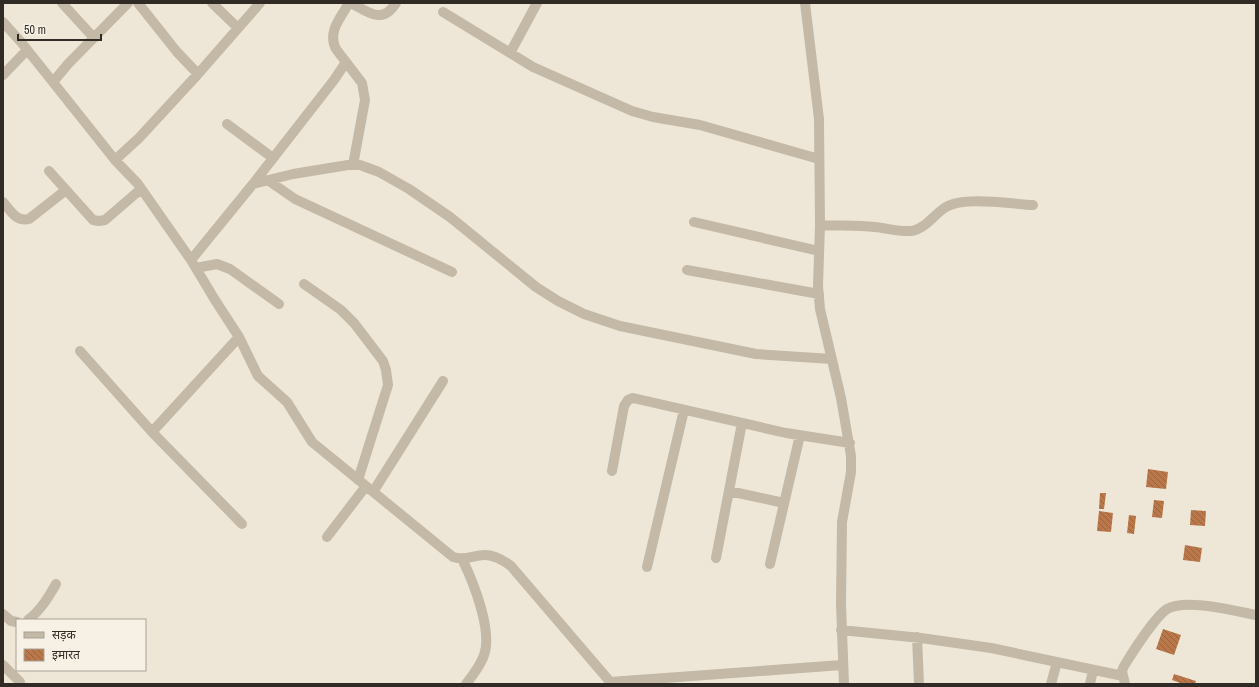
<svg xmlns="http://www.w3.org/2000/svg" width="1259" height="687" font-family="'Archivo Narrow','Noto Sans Devanagari',sans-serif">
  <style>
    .building { fill: url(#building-back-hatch) }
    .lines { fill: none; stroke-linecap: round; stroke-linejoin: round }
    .minor { stroke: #c4b9a6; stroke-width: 10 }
  </style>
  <defs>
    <pattern id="building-back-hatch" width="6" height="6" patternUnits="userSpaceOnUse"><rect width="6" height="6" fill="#ba784a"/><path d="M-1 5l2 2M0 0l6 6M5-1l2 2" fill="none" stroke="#98633d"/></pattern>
  </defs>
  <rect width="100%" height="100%" fill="#eee7d8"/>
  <path class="building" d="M1148,469L1168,472L1166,489L1146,487Z
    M1100,493H1106L1104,509H1099Z
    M1154,500L1164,501L1162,518L1152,517Z
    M1191,510L1206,511L1205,526L1190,525Z
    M1099,511L1113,513L1111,532L1097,531Z
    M1129,515L1136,516L1134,534L1127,533Z
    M1185,545L1202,548L1200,562L1183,560Z
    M1163,629L1181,635L1174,655L1156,649Z
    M1174,674L1196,681L1195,684H1183L1172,680Z"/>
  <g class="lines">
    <path class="minor" d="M62,3L94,38
      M138,3L177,52L198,74
      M212,3L238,28
      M349,3C341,17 327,32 336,49L362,83L365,100L353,165
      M351,3C368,12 382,25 396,3
      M805,3L819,119L820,225L818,286L820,309L841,398L851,456V472L842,522L841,604L844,684
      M443,12L533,67L632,111L653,117L700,125L819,159
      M3,22L21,42L115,160L138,184L191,260L215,300L239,337L258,376L287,402L312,442L453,557C467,561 472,555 485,555C495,555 503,560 511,566L612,684
      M510,53L537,3
      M3,75L27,50
      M53,82L68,64L128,3
      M227,124L273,158
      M115,160L139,138L198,74L260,3
      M49,171L93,220L99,221L105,220L141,189
      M269,181L295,199L452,272
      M253,184L293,174L348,165H360L379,172L409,189L450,217L536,287L558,301L584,314L620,326L756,354L832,359
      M3,202C11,211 16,222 29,219L66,190
      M694,222L819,251
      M820,225C838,226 856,225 875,227C886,228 899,232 911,231C926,229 934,214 946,207C964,196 1011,204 1033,205
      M191,260L253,184L334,80L346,62
      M196,268L217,264L230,269L279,304
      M687,270L819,294
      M304,284L341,310L354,323L383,361L386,370L388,385L358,480
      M80,351L152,432L242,524
      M152,432L239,337
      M612,471L624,406L628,400L633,398L786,433L850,443
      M729,491L784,503
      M373,492L443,381
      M327,537L366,486
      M716,558L742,423
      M462,559C473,581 493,631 484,655C481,665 473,675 466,684
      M770,564L800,435
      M647,567L684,410
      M3,614L11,621L17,622
      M28,620C40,611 48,598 56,584
      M841,630L921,638L991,648L1123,676
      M917,637L919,684
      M3,665L20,682
      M610,682L842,665
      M1051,684L1057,662
      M1090,684L1093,670
      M1125,684L1122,671L1124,666C1132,653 1155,617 1167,609C1186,598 1235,611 1256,615"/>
  </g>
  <rect width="1259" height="687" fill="none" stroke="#312b26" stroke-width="8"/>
  <rect x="16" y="619" width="130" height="52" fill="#f6f1e4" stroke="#a7a298"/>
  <rect x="24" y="632" width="20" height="6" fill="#c4b9a6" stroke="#a7a298"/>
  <text x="52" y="639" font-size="12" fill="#312b26">सड़क</text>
  <rect x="24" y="649" width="20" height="12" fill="url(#building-back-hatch)" stroke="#a7a298"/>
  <text x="52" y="659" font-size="12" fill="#312b26">इमारत</text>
  <path d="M18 34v6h83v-6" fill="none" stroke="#312b26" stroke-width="2"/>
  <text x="24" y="34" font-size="12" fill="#312b26" stroke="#f6f1e4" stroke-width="3" paint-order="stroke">50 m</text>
</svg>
